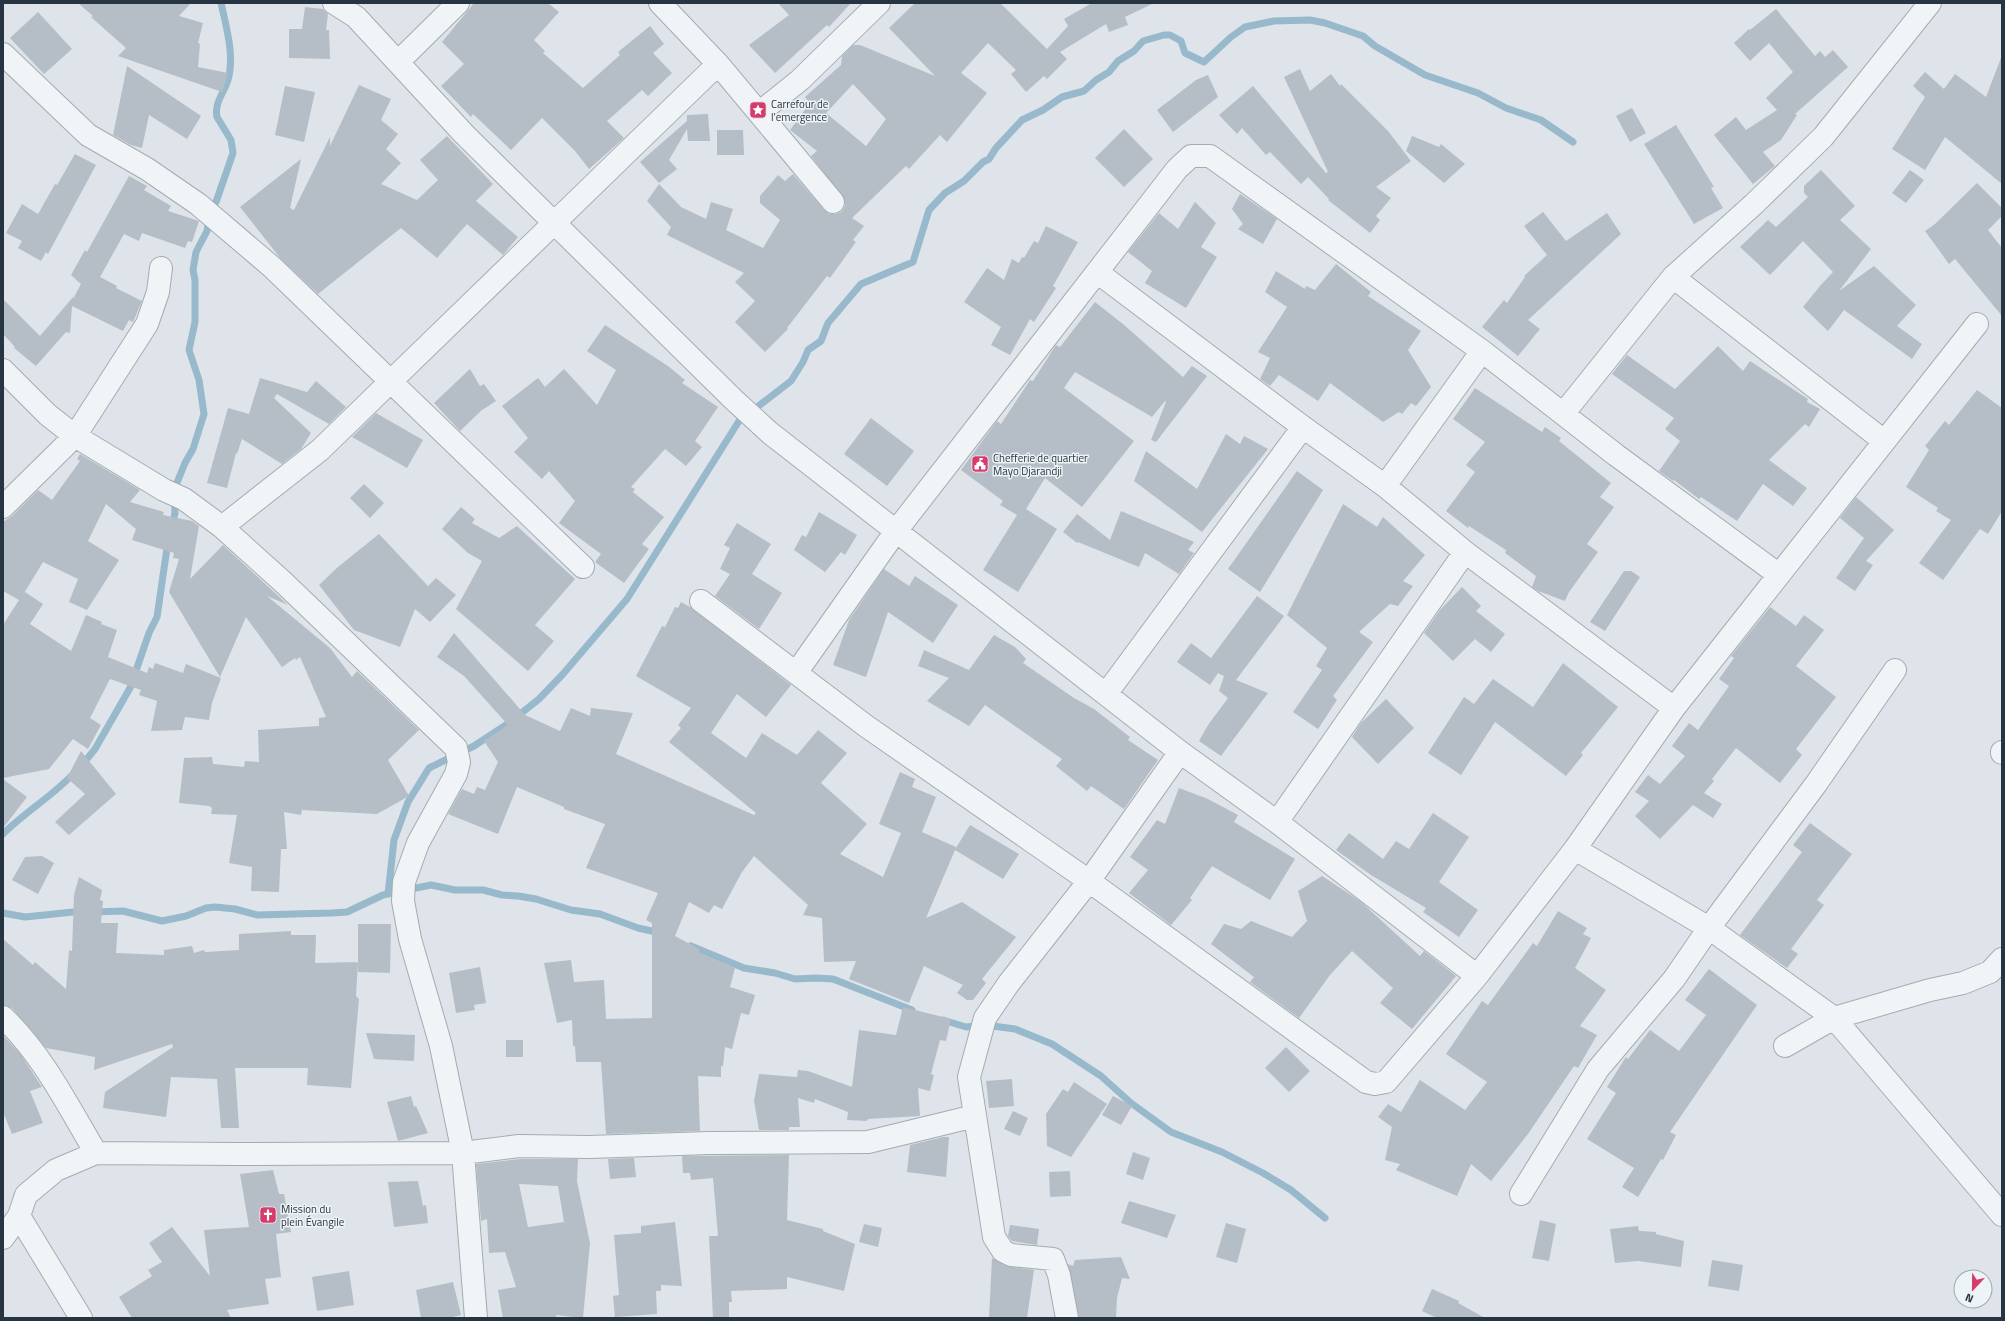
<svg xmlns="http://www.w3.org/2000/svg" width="2005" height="1321" font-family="'Titillium Web',sans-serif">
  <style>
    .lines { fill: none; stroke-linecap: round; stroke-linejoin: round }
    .stream { stroke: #97b9cb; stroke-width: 7 }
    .building { fill: #b5bec6; fill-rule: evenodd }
    .minor-casing { stroke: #a3acb3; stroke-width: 24 }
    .minor { stroke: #f1f4f7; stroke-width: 22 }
    .labels { text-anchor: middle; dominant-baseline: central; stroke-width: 3; stroke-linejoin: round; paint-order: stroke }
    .poi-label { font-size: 11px; fill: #273441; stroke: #eef3f6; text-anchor: start }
  </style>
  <rect width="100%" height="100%" fill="#dee4e9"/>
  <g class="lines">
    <path class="stream" d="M172,525L175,513L174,490L185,463L193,449L204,414L199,380L189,350L195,322V280L193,270L196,252L207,231L211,209L216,202L233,153L231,140L217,117C214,103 224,93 228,80C235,56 226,26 221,3
      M82,765L95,749L130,688L149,633L157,617L168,541
      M3,834C26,811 53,796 75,772
      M406,890L431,885L455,890H483L502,895L518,896L536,899L571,910L600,914L638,928L661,933
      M388,894L394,840L408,802L429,768L474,746L509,723L539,699L563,674L627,599L739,421L791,381L803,362L808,350L821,341L828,323L861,284L913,262L929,210L945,193L964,181L983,162L989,159L996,148L1022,120L1043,110L1062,97L1084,91L1096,80L1109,72L1118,61L1134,51L1143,41L1164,35H1170L1181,41L1185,53L1204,62L1231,37L1245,27L1274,21L1310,20L1325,23L1363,36L1375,46L1425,75L1478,93L1506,108L1541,120L1573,142
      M93,912L123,911L162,921L186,916L206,908L215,907L235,909L257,915L331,913L347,912L383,895L392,893
      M3,913L25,917L83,911
      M691,946L744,968L775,973L795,979L816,978L833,979L912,1010
      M943,1020L966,1027L985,1025L1015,1029L1052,1044L1101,1076L1131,1103L1171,1132L1222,1152L1263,1173L1291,1190L1325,1218"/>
  </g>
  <path class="building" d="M78,3H191L179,16L203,23L198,43L200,44L198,67L228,73L222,92L118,56L126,48L91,17L93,16Z
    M474,3H548L559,12L534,40L545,51L543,53L583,88L620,55L618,52L650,26L664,44L653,53L672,73L648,96L642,90L607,121L624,138L589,169L575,151L542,118L511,150L473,114L471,117L441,86L464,64L442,42Z
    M778,3H851L829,27L827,25L775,73L749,45L789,15Z
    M915,3H1000L1047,49L1068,26L1064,19L1092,3H1154L1125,17L1128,25L1109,32L1106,24L1060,52L1067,59L1047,79L1044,76L1026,92L1011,74L1016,70L988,43L961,73L987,93L947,142L940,135L909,169L906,166L852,218L864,226L853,240L856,242L830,278L827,276L787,328L788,329L765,352L735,322L755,301L735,282L744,273L667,235L671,227L647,201L659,184L681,207L706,219L711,202L733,209L726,230L763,248L780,220L760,203V196L778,175L785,181L793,174L824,210L829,214H835L841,212L845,206V200L811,156L817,151L790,130L810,103L805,97L841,65L842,56L853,45H860L935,76L889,28ZM853,84L886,119L866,146L826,113Z
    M305,7L323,9L328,14L326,30H329L330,59L289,58V29H302Z
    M1776,9L1815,56L1820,51L1825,57L1833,50L1848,67L1795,114L1797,115L1781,140L1763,152L1775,166L1753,184L1714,135L1736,117L1746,130L1777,110L1766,98L1793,72L1769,43L1750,61L1734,43L1749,29L1750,30Z
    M38,12L72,49L44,74L10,38Z
    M2001,58L2002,184L1945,137L1925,170L1892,149L1925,97L1913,86L1925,72L1944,89L1955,74L1986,97Z
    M127,66L201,116L187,139L149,115L142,148L131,145L113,135Z
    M1300,69L1310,91L1331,74L1340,86L1341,84L1388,131L1411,161L1376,187L1391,198L1376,216L1380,220L1370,233L1328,200L1329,199L1308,177L1301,184L1270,152L1266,155L1242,128L1237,134L1219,115L1253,86L1326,173L1328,172L1284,77Z
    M1208,75L1218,97L1173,132L1157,110L1196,80Z
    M359,85L391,99L381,120L398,134L386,149L401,163L381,184L417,200L438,180L420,160L447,136L493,184L476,201L518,237L503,255L467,224L437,258L401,228L318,294L281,259L240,207L301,159L290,208L294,210L330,137V146Z
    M285,86L315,92L304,142L275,135Z
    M1632,108L1646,133L1630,142L1616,116Z
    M708,114L710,141H688L687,129L669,160L677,169L659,183L640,162L687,121V115Z
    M1676,125L1714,187L1711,188L1723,208L1694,224L1644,144Z
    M1124,129L1153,159L1124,187L1095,158Z
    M717,130H743L744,155H717Z
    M1412,136L1439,147L1441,144L1465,164L1444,183L1406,151Z
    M75,154L96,165L48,254L46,252L41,261L18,248L22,241L6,233L22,204L38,214L55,184L57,185Z
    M1821,170L1855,206L1840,220L1871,249L1839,291L1874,266L1916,305L1897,326L1922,344L1912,359L1844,310L1828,331L1803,307L1820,286L1833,272L1803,241L1770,275L1740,247L1768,220L1776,227L1808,197L1804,193V186Z
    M1910,170L1924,180L1906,203L1892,193Z
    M129,176L147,186L144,190L171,206L168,211L199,221L192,242L188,241L185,248L142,233L139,241L124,234L100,277L117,286L116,288L142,301L133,322L129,320L123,331L72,306L70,333L66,332L36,366L14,348L15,347L3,334V299L40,336L73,297V299L81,284L71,275L85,250L87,252Z
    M1977,183L2002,208V216L1988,230L2002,248V316L1955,259L1949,264L1925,231L1935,224Z
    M1240,194L1277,219L1263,244L1238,229L1243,224L1232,209Z
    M1195,202L1216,223L1201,247L1217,257L1186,308L1145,283L1152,271L1128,252L1159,213L1178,229Z
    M1543,212L1566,241L1607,213L1621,234L1528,320L1540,329L1518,356L1482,327L1504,300L1507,303L1525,277L1524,276L1547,255L1524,226Z
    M1046,226L1078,242L1053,286L1056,288L1034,322L1030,319L1010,355L991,345L1001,327L964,302L987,268L1004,280L1012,259L1019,263L1022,257L1024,258L1034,241L1038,243Z
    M1336,264L1371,292L1368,296L1421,331L1408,350L1431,387L1416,406L1411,403L1402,414L1399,412L1383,422L1330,383L1318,401L1279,375L1270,386L1260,379L1270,358L1258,352L1287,307L1265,292L1276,271L1305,289L1306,286L1315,290Z
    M1095,302L1123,324L1183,377L1192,366L1207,376L1156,442L1151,440L1166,402L1165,401L1152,417L1075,372L1064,388L1134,441L1082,507L1045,478L1026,509L1057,529L1018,592L983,570L1017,515L1000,505L1003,501L961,470L997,421L1001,424L1030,380L1033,381L1056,345L1060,347Z
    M605,325L668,366L685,380L682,383L718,407L695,441L702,447L686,466L665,449L631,487L635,489L633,492L664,517L642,544L649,549L624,583L595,562L601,554L559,523L575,501L549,471L542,479L514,452L528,438L502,406L538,378L545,387L564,369L597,405L616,370L587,351Z
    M1718,346L1743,371L1750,361L1808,399L1807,402L1820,409L1809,427L1805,424L1769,460L1807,488L1793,506L1763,484L1737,521L1701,497L1699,499L1674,480L1673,481L1659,471L1680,441L1665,429L1674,418L1612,374L1627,355L1675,389Z
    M470,369L480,386L484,384L496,401L482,410L460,431L434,403Z
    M260,378L307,392L316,381L346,407L329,424L277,394L274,398L311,433L301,449L282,464L242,439L237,454L236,453L227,488L207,483L228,408L249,414Z
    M1475,388L1542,432L1545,427L1561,438L1559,441L1611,483L1600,497L1614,507L1587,544L1598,552L1569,592L1565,601L1538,591L1532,587L1536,576L1505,553L1506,550L1469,526L1468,528L1446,511L1475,472L1466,465L1485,442L1453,419Z
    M1977,390L2002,408V511L1988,534L1980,529L1943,580L1919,563L1951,520L1936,511L1938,508L1906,487L1929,450L1925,446L1945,421L1949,425Z
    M376,413L423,440L407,468L352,437Z
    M871,418L914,451L887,486L844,454Z
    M1226,434L1240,444L1244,436L1268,449L1202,532L1134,481L1146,451L1197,489Z
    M80,454L140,490L130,502L164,512L163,515L192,521L199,526L190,579L223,545L288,605L267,596L330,648L352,677L357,671L419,730L388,760L409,796L377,814L302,810L301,815L284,812L287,849H281L279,892L251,891L252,867L229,863L237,815L211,814L212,808L209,806L179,803L184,758L212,757L213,764L244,767L245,761L259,762L258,730L319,726V718L326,717L300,657L296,660L295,658L282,667L246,617L220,677L169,592L179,559L173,558L174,553L132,540L136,529L106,504L88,541L119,560L87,610L69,602L78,579L43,562L23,595L25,592L43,604L30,624L71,651L86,615L102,622L101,624L117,630L108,657L147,673L149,667L153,669L155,663L183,673L186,664L221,678L212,703L209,720L185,717L182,730L151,731L157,701L139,695L141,690L110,679L90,718L101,725L88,749L73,739L49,769L3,778V625L19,600L3,591V522L12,516L38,490L52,500L80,461L77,459Z
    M1297,471L1323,490L1260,592L1228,569Z
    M364,484L384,503L370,518L350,498Z
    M1856,497L1894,530L1866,561L1873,565L1855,591L1836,578L1864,538L1840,518Z
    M1343,504L1377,527L1383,517L1425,555L1403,581L1413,586L1398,606L1390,604L1359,632L1373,642L1333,696L1337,700L1318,729L1293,712L1322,670L1316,666L1327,648L1287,615Z
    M461,507L475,519L472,523L499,538L517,526L575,579L535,625L554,641L528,671L456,609L482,561L468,553L442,529Z
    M1121,511L1194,542L1188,550L1194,553L1179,574L1145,553L1139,567L1078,542L1077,543L1063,532L1077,514L1110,540Z
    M819,512L857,535L845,555L841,552L825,572L794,550L802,535L806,537Z
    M737,523L771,544L752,574L782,593L759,629L715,596L730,574L720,569L730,548L724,545Z
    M379,534L428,586L436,578L456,595L430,622L415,609L400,647L354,630L319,585L338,567Z
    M884,569L909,586L915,576L958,605L933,643L888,612L866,677L833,665L849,620Z
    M1624,571H1631L1640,577L1605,631L1590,622Z
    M1462,587L1481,606L1476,611L1505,634L1491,652L1475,639L1453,661L1424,633L1440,610Z
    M1257,596L1284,616L1236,680L1268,693L1221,756L1199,741L1208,725L1228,698L1219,691L1224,676L1218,673L1210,685L1177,662L1191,643L1211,658Z
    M681,602L690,607L791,685L766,717L737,694L711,733L746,758L762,733L797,755L818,730L847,753L821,783L867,824L840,854L883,877L901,833L879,824L900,772L915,779L912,787L936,797L922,832L956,847V848L970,825L1019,854L1003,879L955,850L926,918L962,902L1016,937L982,979L986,983L973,1000H967L957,993L963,985L924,966L909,1003L849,979L856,961L824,962L822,918L803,915L808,905L754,856L742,872L722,909L714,905L709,913L689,902L675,936L699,949V953L735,968L730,987L755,995L749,1015L741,1013L732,1049L725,1047L723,1066H721V1077L698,1076L700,1131L606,1134L601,1062H576L575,1046H573L572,1020L557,1023L544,963L571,960L574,982L604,980L606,1019L652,1018V923L646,920L658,893L586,868L605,824L564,809V807L517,787L498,834L448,814L462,789L474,794L477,787L485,790L498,762L484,741L508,725L464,676L437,657L454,633L525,715L560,731L571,708L590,716L591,708L633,713L616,754L754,815L756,813L669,742L681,728L678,725L691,708L636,676L662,626L665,627L675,607L678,608Z
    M1770,607L1796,626L1804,615L1824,630L1796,666L1836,697L1796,749L1802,755L1780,783L1736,748L1712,779L1714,781L1704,793L1722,804L1713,818L1693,805L1660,839L1635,816L1649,801L1635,792L1648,775L1660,784L1685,756L1672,746L1689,723L1698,730L1729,686L1719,679L1734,658L1731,656Z
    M994,635L1015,647L1026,659L1023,663L1074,698L1094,709L1130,737L1128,740L1158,760L1124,809L1091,786L1087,791L1056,766L1062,759L985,705L969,726L927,701L949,678L918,666L924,650L969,670Z
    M1563,663L1618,707L1581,753L1583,755L1566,776L1495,722L1461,775L1428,753L1464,697L1474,704L1493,679L1533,707Z
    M1386,699L1414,728L1378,764L1352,737L1361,723Z
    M81,751L116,794L69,835L55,822L85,794L67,778Z
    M3,779L27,797L3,828Z
    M1179,788L1208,799L1238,815L1234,822L1295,859L1270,900L1212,866L1190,898L1192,900L1171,925L1129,893L1148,870L1130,857L1157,820L1165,824Z
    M1433,813L1469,837L1439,882L1478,910L1459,937L1423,912L1426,908L1371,875L1336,850L1349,833L1383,859L1396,841L1409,849Z
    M1810,823L1852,854L1817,900L1824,905L1791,949L1798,954L1787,968L1740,935L1802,852L1793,845Z
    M42,856L54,863L38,894L12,880L25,857Z
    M1322,876L1360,901L1420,956L1424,951L1456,976L1412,1029L1380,1003L1393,988L1352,951L1330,975L1299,1018L1250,982L1254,977L1211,944L1224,924L1241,929L1251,921L1292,937L1307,921L1298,891Z
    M79,877L102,890L100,900L103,901L101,923H118L116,953L164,955V950L192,946L194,953L204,950L205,952L239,950V934L291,931V935H316L315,963L358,962L356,996L359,999L351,1088L307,1085L308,1068H235L239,1128H221L217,1079L171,1077L166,1117L103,1108L105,1092L173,1047L172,1044L94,1070L95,1057L46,1048L12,1008L3,1005V939L33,965L35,962L66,989L69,950L72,951L74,895Z
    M1558,911L1587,928L1583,934L1591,938L1575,968L1606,990L1580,1026L1597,1035L1578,1068L1574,1066L1528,1134L1491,1181L1471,1164L1457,1196L1396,1170L1400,1164L1385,1160L1392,1127L1378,1117L1388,1104L1401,1112L1420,1080L1465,1110L1487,1082L1446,1054L1482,1001L1488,1005L1533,943L1537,946Z
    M358,924H391L390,973L358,972Z
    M480,967L486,1003L474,1005L475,1010L456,1013L449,973Z
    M1709,969L1757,1005L1670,1132L1676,1135L1663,1160L1661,1159L1638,1197L1622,1187L1634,1168L1587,1139L1616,1093L1607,1087L1626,1057L1628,1059L1650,1030L1679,1051L1706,1015L1685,1000Z
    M903,1007L951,1019L946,1041L940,1040L931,1074L934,1075L930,1091L918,1088L920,1116L868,1119L867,1121L847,1120L848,1112L815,1099L814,1103L798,1098L800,1127H789V1130H759L754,1101L759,1074L797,1077L798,1070L808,1071L852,1087L859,1030L896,1035Z
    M366,1033L415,1035L414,1061L374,1059Z
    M3,1035L21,1055L42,1087L30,1091L43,1123L12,1134L3,1112Z
    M506,1040H523V1057H506Z
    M1286,1047L1310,1071L1289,1092L1265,1068Z
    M1012,1079L1014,1106L989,1108L986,1081Z
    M1074,1082L1107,1104L1071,1157L1047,1146L1046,1114L1063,1089L1068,1092Z
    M411,1096L414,1107L416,1106L428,1133L398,1141L387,1102Z
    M1113,1096L1132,1106L1121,1125L1102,1115Z
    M1013,1111L1028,1118L1020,1136L1004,1129Z
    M943,1137H949L946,1177L907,1172L910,1145Z
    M1133,1152L1150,1158L1143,1180L1126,1174Z
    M789,1155L787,1220L823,1229V1231L855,1244L844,1291L787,1277V1289L731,1291L732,1302H729V1318H713L709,1236H718L713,1178L691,1180L690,1173H683L682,1156Z
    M634,1158L636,1177L610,1179L608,1159Z
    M520,1159H578L577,1181L590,1243L583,1318L556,1315L557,1318H503L498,1290L516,1287L505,1252L489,1253L487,1219L481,1221L476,1164ZM519,1184L558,1186L564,1222L528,1227Z
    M273,1170L279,1194H284L291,1232L276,1234L281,1277L265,1279L269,1304L227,1310L231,1318H132L119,1297L152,1276L148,1270L162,1262L149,1243L172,1227L210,1276L204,1230L249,1227L240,1174Z
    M1070,1171L1071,1196L1050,1197L1049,1172Z
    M418,1181L423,1206L426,1205L428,1223L394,1227L388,1182Z
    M1129,1201L1176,1215L1167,1238L1121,1223Z
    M1540,1220L1556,1224L1549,1261L1532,1258Z
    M675,1222L682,1286L661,1285V1291H656L657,1314L615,1317L613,1296L619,1295L614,1235L641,1233V1226Z
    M1226,1223L1246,1229L1237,1263L1216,1257Z
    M864,1224L882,1228L878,1247L859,1242Z
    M1010,1225L1039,1229L1037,1245L1012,1241L1008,1236Z
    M1638,1226L1639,1231L1656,1232V1234L1684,1241L1681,1267L1638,1261L1615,1263L1610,1229Z
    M1121,1257L1130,1279L1122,1278L1117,1298L1116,1318H1079L1068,1264L1073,1266L1075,1260Z
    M992,1258L1006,1266L1034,1270L1027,1318H989Z
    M1712,1260L1743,1265L1739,1291L1708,1286Z
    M349,1271L354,1305L317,1311L312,1277Z
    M453,1282L461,1315L448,1318H421L416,1290Z
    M1432,1289L1459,1301L1458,1303L1485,1318H1437L1422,1311Z"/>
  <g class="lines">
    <defs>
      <path id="minor" d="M334,3L356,17L464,134L734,400L770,433L1180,752L1277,822L1477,976
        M660,3L718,64L759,113L800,80L879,3
        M3,54L88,135L147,169L198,204L272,267L583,567
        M398,62L458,3
        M759,113L833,202
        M1097,272L1303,427L1385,486L1465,552L1674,708
        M1673,277L1884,441
        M3,370L48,415L75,436L164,490L184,499L222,527L283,582L456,748L459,762L456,774L418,843L404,882L403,901L410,939L441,1046L463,1153L476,1318
        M1563,414L1673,277L1754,204L1823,137L1930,3
        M1385,486L1482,351
        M3,507L75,436L147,324L158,292L161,268
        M222,527L320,450L718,64
        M701,601L866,726L1089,881L1366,1082L1375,1084L1386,1082L1477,976L1575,849L1674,708L1977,324
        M796,673L896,531L1177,169L1191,156H1210L1482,351L1616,455L1779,575
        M1106,694L1303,427
        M2002,752V753
        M1277,822L1465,552
        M1575,849L1709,928L1834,1018L2002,1215
        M3,1017C43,1055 68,1106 96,1153
        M1785,1046L1834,1018L1930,990L1963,983L1990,972L2002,959
        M1521,1194L1598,1069L1674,979L1709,928L1816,784L1895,670
        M19,1216L81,1318
        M3,1238L19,1216L26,1195L56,1170L96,1153L237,1154L463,1153L519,1146L589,1147L709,1143L868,1142L975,1116
        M1067,1318L1059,1275L1053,1259L1011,1255L1003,1251L994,1237L969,1077L985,1018L1009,983L1089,881L1180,752"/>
    </defs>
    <use href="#minor" class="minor-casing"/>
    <use href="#minor" class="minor"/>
  </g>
  <defs>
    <symbol id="sight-square" viewBox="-11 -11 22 22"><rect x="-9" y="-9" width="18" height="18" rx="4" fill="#d53c6c" stroke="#eef3f6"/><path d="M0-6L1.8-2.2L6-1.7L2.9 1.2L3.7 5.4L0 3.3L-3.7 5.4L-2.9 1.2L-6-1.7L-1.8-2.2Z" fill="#fff"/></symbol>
    <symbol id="civic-square" viewBox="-11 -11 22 22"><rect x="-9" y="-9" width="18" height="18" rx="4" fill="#d53c6c" stroke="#eef3f6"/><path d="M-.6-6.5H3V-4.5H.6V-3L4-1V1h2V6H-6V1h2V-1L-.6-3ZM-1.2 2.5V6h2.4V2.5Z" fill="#fff"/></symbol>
    <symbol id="church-square" viewBox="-11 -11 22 22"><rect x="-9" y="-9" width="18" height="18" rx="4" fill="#d53c6c" stroke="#eef3f6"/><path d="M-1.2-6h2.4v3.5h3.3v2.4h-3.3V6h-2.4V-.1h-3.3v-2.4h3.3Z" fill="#fff"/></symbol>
  </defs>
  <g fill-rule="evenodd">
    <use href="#sight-square" x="748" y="100" width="20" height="20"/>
    <use href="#civic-square" x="970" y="454" width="20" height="20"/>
    <use href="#church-square" x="258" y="1205" width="20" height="20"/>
  </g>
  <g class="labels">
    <g class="poi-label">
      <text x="771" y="104">Carrefour de<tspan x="771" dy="13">l'emergence</tspan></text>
      <text x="993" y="458">Chefferie de quartier<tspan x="993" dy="13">Mayo Djarandji</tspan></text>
      <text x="281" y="1209">Mission du<tspan x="281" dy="13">plein Évangile</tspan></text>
    </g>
  </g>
  <rect width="2005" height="1321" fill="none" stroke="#273441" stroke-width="8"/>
  <g transform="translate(1973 1289) rotate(202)"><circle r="19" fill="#eef3f6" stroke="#9ea7ae"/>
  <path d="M0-3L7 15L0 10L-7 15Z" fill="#d53c6c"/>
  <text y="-6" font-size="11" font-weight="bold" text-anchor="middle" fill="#273441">N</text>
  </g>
</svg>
